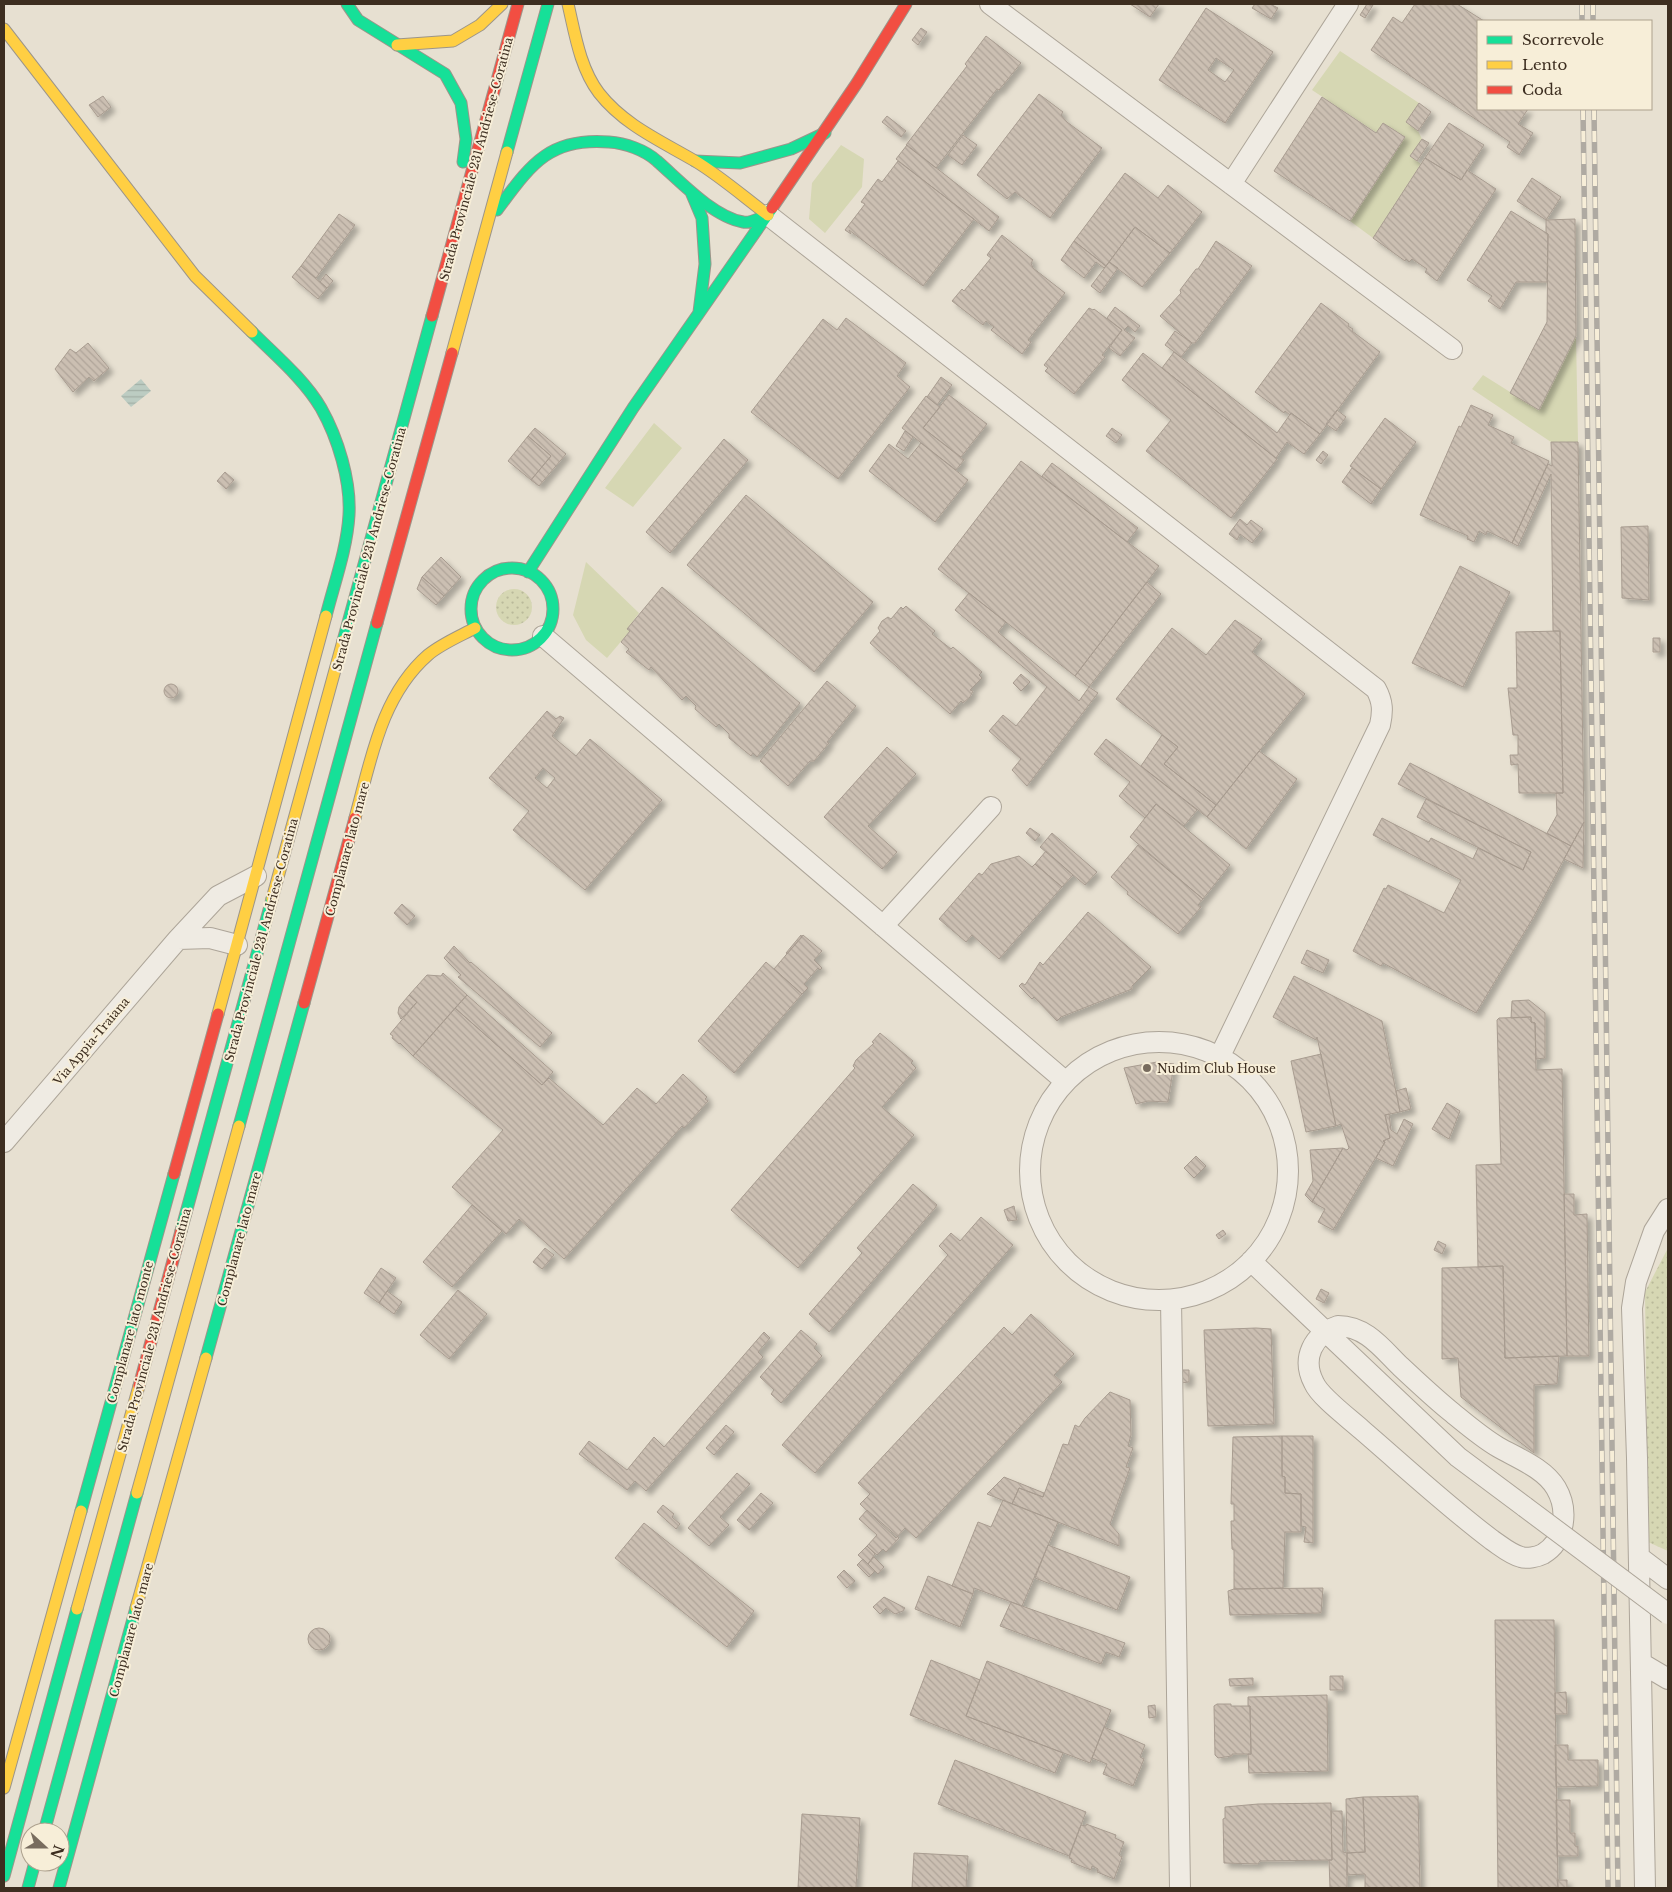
<svg xmlns="http://www.w3.org/2000/svg" width="1672" height="1892" font-family="'Libre Baskerville',serif">
  <style>
    .grass { fill: url(#grass-dots) }
    .garden { fill: #d6d7b3 }
    .water { fill: url(#water-rules) }
    .building { fill: url(#building-back-hatch); stroke: #a89c90; fill-rule: evenodd; filter: url(#shadow) }
    .lines { fill: none; stroke-linecap: round; stroke-linejoin: round }
    .street-casing { stroke: #ada599; stroke-width: 22 }
    .fast-casing { stroke: #9c958a; stroke-width: 13 }
    .slow-casing { stroke: #9c958a; stroke-width: 13 }
    .jam-casing { stroke: #9c958a; stroke-width: 13 }
    .street { stroke: #efebe3; stroke-width: 20 }
    .fast { stroke: #16e098; stroke-width: 11 }
    .slow { stroke: #ffcf43; stroke-width: 11 }
    .jam { stroke: #f24e42; stroke-width: 11 }
    .rail-casing { stroke: #afaaa2; stroke-width: 5.5 }
    .rail { stroke: #f7eed8; stroke-width: 4; stroke-dasharray: 11; stroke-linecap: butt }
    .street-bridge-casing { stroke: #ada599; stroke-width: 22; stroke-linecap: butt }
    .street-bridge { stroke: #efebe3; stroke-width: 20 }
    .poi-dot { fill: #786c5e; stroke: #f7eed8; stroke-width: 2 }
    .labels { text-anchor: middle; dominant-baseline: central; stroke-width: 4; stroke-linejoin: round; paint-order: stroke }
    .street-label { font-size: 12px; fill: #3d2e20; stroke: #f7eed8 }
    .poi-label { font-size: 12px; fill: #3d2e20; stroke: #f7eed8; text-anchor: start }
  </style>
  <defs>
    <pattern id="grass-dots" width="8" height="8" patternUnits="userSpaceOnUse" patternTransform="scale(1.25)"><rect width="8" height="8" fill="#d6d7b3"/><path d="M2 2h.1M6 6h.1" fill="none" stroke="#b9b99a" stroke-width="1.8" stroke-linecap="round"/></pattern>
    <pattern id="water-rules" width="6" height="5" patternUnits="userSpaceOnUse" patternTransform="scale(1.25)"><rect width="6" height="5" fill="#bcccc2"/><path d="M0 2.5h6" fill="none" stroke="#a2b0a6"/></pattern>
    <pattern id="building-back-hatch" width="6" height="6" patternUnits="userSpaceOnUse" patternTransform="scale(1.25)"><rect width="6" height="6" fill="#cbbfb2"/><path d="M-1 5l2 2M0 0l6 6M5-1l2 2" fill="none" stroke="#afa499"/></pattern>
    <filter id="shadow"><feDropShadow dx="4.5" dy="4.5" stdDeviation="2.5" flood-color="#0004"/></filter>
  </defs>
  <rect width="100%" height="100%" fill="#e7e0d1"/>
  <path class="grass" d="M496 607a18 18 0 1 1 36 0a18 18 0 1 1-36 0Z
    M1668,1248V1551L1648,1542L1645,1292Z"/>
  <path class="garden" d="M1340,51L1419,103L1406,122L1418,131L1422,139L1410,156L1421,164L1373,238L1350,221L1405,137L1383,123L1377,133L1312,90Z
    M841,145L864,159L862,187L825,233L809,219L812,183Z
    M1576,336L1578,442H1551L1472,389L1483,375L1539,410Z
    M654,423L682,448L633,507L605,488Z
    M586,562L639,613L628,628L630,631L607,658L586,640L573,615Z"/>
  <path class="water" d="M141,379L151,391L131,407L121,396Z"/>
  <path class="building" d="M1130,4H1159L1150,17Z
    M1255,4H1270L1278,8L1271,19L1252,8Z
    M1367,4L1373,5L1365,18L1360,15Z
    M1415,4H1457L1484,21H1478V109H1528L1518,124L1533,133L1519,155L1507,147L1510,142L1371,50L1393,17L1402,23Z
    M1206,8L1273,52L1225,123L1159,80ZM1216,58L1234,70L1225,82L1208,70Z
    M921,28L927,32L918,45L912,40Z
    M986,36L1021,63L999,90L997,89L936,168L906,145L967,66L965,64Z
    M1039,94L1063,112L1061,115L1067,122L1102,148L1050,218L1015,192L1007,199L977,175Z
    M103,96L111,107L98,117L89,105Z
    M1322,97L1376,133L1383,123L1405,137L1350,221L1274,171Z
    M1419,103L1431,112L1418,131L1406,122Z
    M887,116L906,131L901,137L882,122Z
    M1449,123L1484,145L1461,180L1425,158Z
    M963,135L977,145L962,165L948,155Z
    M1422,139L1429,143L1417,161L1410,156Z
    M907,145L999,217L989,231L896,159Z
    M1425,158L1461,180L1467,170L1496,189L1437,281L1425,272L1427,269L1412,259L1409,262L1406,259L1405,261L1373,238Z
    M898,161L974,219L923,286L849,230L851,234L845,230L865,204L861,202L878,179L882,182Z
    M1125,173L1158,198L1168,185L1202,212L1170,253L1135,227L1106,266L1074,241Z
    M1532,178L1561,197L1546,220L1517,201Z
    M1511,211L1548,234L1547,282H1516L1500,309L1488,301L1492,296L1467,280Z
    M339,214L355,225L316,278L301,266Z
    M1575,219L1576,336L1539,410L1510,393L1547,322L1548,234L1546,233V220Z
    M1135,227L1170,253L1142,287L1109,262Z
    M1002,235L1033,260L1031,263L1033,268L1065,293L1028,340L1031,342L1022,354L991,330L994,327L986,321L983,325L952,301L962,289L964,291L991,258L987,255Z
    M1074,241L1106,266L1104,268L1096,262L1084,278L1061,260Z
    M1216,241L1252,266L1195,343H1192L1160,316L1181,293L1180,290L1196,269H1198Z
    M1109,262L1118,268L1100,293L1091,286Z
    M301,266L327,288L318,299L292,277Z
    M326,274L333,281L327,288L320,282Z
    M1321,303L1349,324L1348,326L1353,329L1352,331L1380,352L1320,434L1291,413L1290,415L1285,411L1284,413L1255,392Z
    M1115,307L1140,326L1135,332L1128,326L1124,330L1135,338L1120,356L1109,348L1122,330L1107,318Z
    M1089,308L1093,310L1094,309L1122,330L1102,355L1105,357L1074,394L1045,371L1048,368L1044,365Z
    M846,318L906,363L897,376L910,387L838,479L751,412L823,319L837,330Z
    M1175,331L1192,343L1181,357L1165,345Z
    M88,343L109,368L94,381L89,377L73,392L55,369L70,349L76,353Z
    M1174,352L1277,433L1291,413L1320,434L1304,454L1287,442L1276,458L1162,368Z
    M1143,353L1277,459L1231,518L1146,451L1171,420L1122,380Z
    M941,377L952,385L937,405L927,397Z
    M949,395L987,424L961,457L923,428Z
    M926,396L940,407L923,428L964,460L956,470L902,428Z
    M1471,405L1493,415L1488,425L1514,437L1511,443L1549,461L1512,543L1487,531L1486,535L1479,531L1474,542L1467,539L1468,536L1420,515L1459,426L1461,427Z
    M1337,410L1346,417L1336,431L1326,424Z
    M1385,418L1416,442L1381,489L1350,466Z
    M535,428L566,454L539,486L531,480L551,456L528,436Z
    M1112,428L1122,435L1116,443L1106,436Z
    M905,431L913,437L904,451L896,446Z
    M528,436L551,456L531,480L508,461Z
    M724,439L748,460L670,553L646,532Z
    M1551,442H1578L1584,822L1571,846L1547,833L1557,815L1556,793H1563L1560,631H1553L1551,474L1518,546L1512,543L1548,464L1552,466Z
    M921,443L968,480L935,522L869,471L889,444L908,459Z
    M1323,451L1328,455L1321,464L1316,460Z
    M1021,461L1159,566L1075,676L938,569Z
    M1052,463L1138,528L1127,542L1042,476Z
    M1352,468L1381,489L1371,504L1342,482Z
    M225,472L234,480L226,489L217,481Z
    M746,495L873,602L814,672L687,565Z
    M1240,519L1247,525L1251,520L1263,529L1252,543L1240,534L1237,540L1229,534Z
    M1648,526L1649,600L1622,598L1621,527Z
    M441,557L461,577L444,596L422,577Z
    M1460,566L1510,592L1463,687L1412,663Z
    M422,577L444,596L436,605L417,589Z
    M1147,582L1161,594L1089,687L1075,676Z
    M662,587L800,703L757,757L753,753L751,756L729,738V734L719,724L716,727L695,709L696,706L686,696L682,700L651,667L649,670L626,652L629,649L621,642L630,631L627,629Z
    M969,593L1006,622L998,632L1079,701L1089,687L1098,693L1027,786L1012,770L1021,759L989,731L1003,715L1016,726L1047,687L955,610Z
    M906,606L935,631L932,634L951,649L953,647L982,672L979,675L982,678L970,690L973,691L970,697L963,703L961,701L950,714L870,643L880,631L878,628L882,621L888,617L891,619L901,607L903,609Z
    M1235,620L1262,639L1252,652L1305,694L1216,805L1164,764L1178,747L1116,699L1172,628L1206,655Z
    M1560,631L1563,793H1519L1518,764L1511,765L1510,755H1518V735H1513L1508,688H1517L1516,632Z
    M1653,638H1660V652H1653Z
    M1021,674L1030,682L1021,691L1013,683Z
    M827,681L856,706L827,742L829,743L814,761H810L788,786L760,761Z
    M164 691a7 7 0 1 1 14 0a7 7 0 1 1-14 0Z
    M547,711L556,719L560,716L564,718L552,736L576,756L590,739L662,800L585,890L513,830L529,811L489,778ZM543,768L555,778L547,788L535,778Z
    M1162,735L1178,747L1164,764L1216,805L1207,817L1141,766Z
    M1106,739L1197,810L1184,826L1156,804L1145,818L1119,796L1130,782L1094,754Z
    M887,747L916,774L868,826L897,852L882,869L824,817Z
    M1259,751L1297,779L1246,849L1207,817Z
    M1410,763L1571,846L1533,918L1476,1013L1383,963L1381,966L1353,951L1384,888L1386,889L1388,885L1444,913L1461,880L1373,835L1382,818L1429,842L1431,838L1473,859L1478,848L1523,870L1531,852L1398,784Z
    M1426,799L1531,852L1523,870L1417,817Z
    M1156,804L1230,865L1203,899L1130,837Z
    M1584,822L1583,868L1564,859Z
    M1030,828L1040,835L1035,841L1026,833Z
    M1052,833L1097,872L1085,885L1040,847Z
    M1138,845L1203,899L1198,905L1201,907L1178,934L1127,894L1128,892L1111,877Z
    M1046,851L1073,875L1062,887L1035,864Z
    M1019,856L1032,867L1035,864L1062,887L999,959L972,935L966,942L939,919L979,873L982,875L991,864Z
    M402,904L415,916L407,925L394,913Z
    M1088,912L1151,967L1132,986V989L1061,1017L1057,1021L1034,997L1032,999L1019,986L1022,983L1025,985L1040,962L1043,965Z
    M801,935L802,937L787,954L786,953Z
    M803,935L822,951L814,960L822,968L820,970L818,968L804,984L808,988L802,994L774,969Z
    M454,946L470,963L471,962L552,1033L540,1047L458,977L461,975L444,958Z
    M1307,950L1329,960L1323,973L1301,963Z
    M766,962L802,994L734,1073L698,1041Z
    M443,973L467,995L413,1056L400,1043L399,1044L392,1038L393,1036L390,1034L417,1002L409,995L427,975L441,976Z
    M1294,976L1382,1021L1400,1112L1385,1115L1390,1138L1383,1141L1385,1142L1333,1230L1318,1222L1325,1209L1312,1202L1343,1148L1347,1150L1349,1148L1341,1124L1336,1126L1317,1037L1316,1040L1273,1017Z
    M409,995L417,1002L401,1019L398,1013L399,1007Z
    M467,995L553,1072L542,1085L455,1008Z
    M1529,1000L1545,1013V1058L1536,1059L1535,1023L1531,1022V1017L1511,1018L1512,1001Z
    M455,1008L542,1085L549,1078L603,1125L637,1088L656,1104L683,1074L707,1097L705,1099L708,1101L684,1128L682,1126L564,1259L519,1219L506,1234L452,1187L503,1130L413,1056Z
    M1531,1017V1022L1535,1023L1536,1070L1562,1069L1567,1356L1505,1358L1503,1266L1478,1267L1476,1165L1501,1164L1497,1020L1499,1018Z
    M880,1033L913,1061L911,1063L916,1068L882,1107L914,1135L798,1268L731,1210L855,1068L853,1066L856,1060L874,1043L872,1042Z
    M1321,1054L1336,1126L1306,1132L1291,1061Z
    M1157,1062L1174,1064L1168,1102L1148,1101L1136,1104L1124,1068Z
    M1406,1088L1411,1109L1400,1112L1396,1091Z
    M1447,1103L1460,1111L1449,1139L1432,1129Z
    M1389,1114L1391,1130L1397,1134L1404,1119L1413,1124L1393,1166L1376,1158L1385,1142L1383,1141L1390,1138L1385,1115Z
    M1343,1148L1312,1202L1305,1195L1313,1181L1310,1150Z
    M1196,1156L1206,1166L1194,1178L1184,1168Z
    M913,1184L937,1205L935,1208L829,1332L809,1314L862,1253L857,1248Z
    M1564,1194H1574V1215L1587,1214L1589,1356H1567Z
    M472,1205L502,1231L452,1287L423,1262Z
    M1014,1206L1017,1220L1008,1221L1004,1210Z
    M981,1217L1013,1245L815,1473L782,1445L948,1255L939,1246L951,1233L960,1241Z
    M1223,1230L1226,1234L1219,1239L1216,1235Z
    M1438,1241L1446,1245L1442,1254L1434,1250Z
    M545,1248L554,1255L542,1269L533,1262Z
    M1503,1266L1505,1358L1559,1356L1557,1384L1534,1385V1453L1461,1397L1458,1358L1442,1359V1268Z
    M381,1268L396,1278L379,1303L364,1293Z
    M1321,1289L1329,1293L1324,1303L1316,1299Z
    M458,1290L487,1314L449,1359L420,1335Z
    M387,1291L402,1302L394,1314L379,1303Z
    M1031,1314L1074,1354L1054,1375L1062,1382L916,1538L905,1528L896,1538L860,1504L870,1494L858,1483L1004,1327L1012,1335Z
    M1256,1328L1271,1329L1274,1424L1208,1426L1204,1330Z
    M801,1330L817,1344L814,1348L822,1356L781,1403L771,1394L774,1390L760,1377Z
    M764,1332L770,1338L758,1352L763,1357L646,1491L635,1481L627,1490L579,1454L589,1441L627,1470L654,1437L664,1447Z
    M1180,1370H1189V1382L1181,1383Z
    M1110,1392L1130,1400L1131,1435L1128,1446L1133,1448L1126,1467L1130,1468L1110,1524L1119,1534V1546L1012,1504L1019,1488L1043,1497L1063,1444L1068,1445L1075,1425L1079,1427L1085,1418Z
    M726,1425L734,1432L714,1455L706,1448Z
    M1282,1436H1313V1543L1304,1542L1306,1527L1301,1526V1494L1285,1493V1477L1282,1476Z
    M1282,1436V1476L1285,1477V1493L1301,1494V1532H1285L1283,1588L1234,1589V1550L1232,1549L1231,1521H1234V1504H1231L1233,1437Z
    M737,1473L750,1484L720,1517L729,1525L709,1546L688,1528Z
    M1004,1477L1044,1493L1043,1497L1019,1488L1012,1504L987,1494Z
    M761,1493L773,1503L749,1530L737,1520Z
    M1003,1500L1058,1522L1022,1606L974,1588L973,1594L952,1586L978,1522L991,1527Z
    M663,1505L674,1514L672,1517L680,1524L676,1529L657,1512Z
    M867,1510L899,1538L886,1552L883,1549L877,1555L867,1546L877,1535L859,1519Z
    M644,1523L754,1611L727,1647L615,1558Z
    M1048,1545L1130,1577L1117,1610L1035,1578Z
    M867,1546L875,1554L868,1564L858,1555Z
    M874,1557L884,1567L878,1574L868,1564Z
    M863,1559L875,1571L869,1577L857,1565Z
    M844,1570L855,1581L847,1588L837,1577Z
    M928,1576L973,1594L960,1627L915,1609Z
    M1323,1588L1321,1613L1230,1615L1228,1591L1234,1589Z
    M884,1597L905,1608L903,1611L895,1614L886,1608L880,1614L873,1607Z
    M1011,1602L1022,1606L1125,1643L1119,1657L1106,1652L1101,1664L1000,1626Z
    M1495,1620H1554L1558,1888H1498Z
    M308 1639a11 11 0 1 1 22 0a11 11 0 1 1-22 0Z
    M931,1660L980,1680L966,1716L1063,1753L1055,1773L910,1715Z
    M987,1661L1111,1710L1090,1763L966,1716Z
    M1330,1676H1343V1690H1330Z
    M1253,1678V1685L1230,1686L1229,1679Z
    M1566,1692L1567,1714H1555V1693Z
    M1327,1695L1328,1771L1249,1773L1248,1754H1251L1250,1706H1248V1697Z
    M1217,1704H1231V1706H1250L1251,1754H1232V1756L1218,1758L1215,1755L1214,1706Z
    M1155,1705L1156,1717L1149,1718L1148,1706Z
    M1104,1727L1145,1745L1140,1757L1144,1759L1133,1786L1103,1774L1107,1764L1092,1758Z
    M1555,1745H1568V1760H1598V1786L1556,1787Z
    M955,1760L1086,1812L1069,1856L938,1804Z
    M1418,1796L1420,1888H1365V1874L1347,1875V1853L1365,1852L1363,1797Z
    M1363,1797L1365,1852L1347,1853L1346,1799Z
    M1556,1800H1570V1833H1575V1846H1578V1856H1557Z
    M1331,1803L1332,1860L1260,1861L1258,1864L1224,1863L1223,1819L1225,1818V1807L1258,1804Z
    M1331,1811H1342L1343,1852L1347,1853V1888H1330L1329,1860H1332Z
    M802,1814L860,1818L856,1888H798Z
    M1086,1824L1116,1835L1115,1838L1124,1842L1119,1855L1122,1857L1114,1879L1097,1872L1098,1869L1092,1866L1091,1870L1071,1862L1072,1859L1069,1858L1081,1825L1086,1826Z
    M914,1853L968,1856L966,1888H912Z
    M1557,1880H1567V1888H1558Z"/>
  <g class="lines">
    <defs>
      <path id="street" d="M990,4L1452,349
        M1231,184L1348,4
        M768,215L1376,689C1383,702 1383,711 1380,725L1220,1056
        M543,636L1065,1081
        M883,926L991,807
        M178,939L210,938L237,945
        M1030 1171a129 129 0 1 1 258 0a129 129 0 1 1-258 0Z
        M4,1142L178,939L218,896L256,876
        M1251,1261L1458,1457L1525,1507
        M1171,1300L1180,1888
        M1338,1326C1365,1326 1381,1347 1399,1365C1415,1380 1432,1396 1449,1410C1465,1423 1481,1437 1498,1447C1517,1458 1544,1468 1556,1488C1569,1510 1565,1541 1543,1554C1537,1557 1527,1559 1521,1557C1510,1554 1501,1546 1492,1540C1447,1506 1405,1467 1362,1430C1350,1419 1320,1397 1314,1383C1301,1358 1313,1335 1338,1326Z
        M1639,1557L1668,1579
        M1641,1663L1668,1679
        M1645,1888L1637,1458L1632,1308L1636,1282L1654,1231L1668,1209"/>
      <path id="fast" d="M347,4L358,20L445,74L461,103L466,139L463,162
        M507,152L548,4
        M695,161L740,163L791,149L825,133
        M691,192L702,218L705,264L699,312
        M497,210C530,166 548,137 609,142C625,143 645,150 657,161C680,181 713,217 743,222C750,224 761,217 768,215
        M252,332C275,355 304,379 321,408C338,438 351,481 349,515C347,549 334,584 326,616
        M471 609a41 41 0 1 1 82 0a41 41 0 1 1-82 0Z
        M528,572L633,408L772,208
        M343,641L432,316
        M239,1126L377,623
        M181,1231L272,899
        M206,1358L304,1003
        M81,1511L174,1174
        M44,1832L137,1493
        M4,1876L77,1609
        M28,1888L35,1862
        M59,1888L136,1608"/>
      <path id="slow" d="M568,4C575,34 580,68 599,93C624,125 661,141 695,161C720,176 744,197 768,215
        M4,29L195,276L252,332
        M397,45L453,41L480,25L502,4
        M452,353L507,152
        M355,818C371,760 381,696 428,655C441,644 460,636 475,628
        M272,899L343,641
        M218,1014L326,616
        M137,1493L239,1126
        M136,1608L206,1358
        M77,1609L139,1386
        M4,1788L81,1511"/>
      <path id="jam" d="M772,208L857,83L906,4
        M432,316L518,4
        M377,623L452,353
        M304,1003L355,818
        M174,1174L218,1014
        M139,1386L181,1231"/>
    </defs>
    <use href="#street" class="street-casing"/>
    <use href="#fast" class="fast-casing"/>
    <use href="#slow" class="slow-casing"/>
    <use href="#jam" class="jam-casing"/>
    <use href="#street" class="street"/>
    <use href="#fast" class="fast"/>
    <use href="#slow" class="slow"/>
    <use href="#jam" class="jam"/>
    <defs>
      <path id="rail" d="M1582,4V21
        M1593,4V21
        M1583,109L1608,1888
        M1594,109L1618,1888"/>
    </defs>
    <use href="#rail" class="rail-casing"/>
    <use href="#rail" class="rail"/>
    <defs>
      <path id="street-bridge" d="M1525,1507L1668,1614"/>
    </defs>
    <use href="#street-bridge" class="street-bridge-casing"/>
    <use href="#street-bridge" class="street-bridge"/>
  </g>
  <circle class="poi-dot" cx="1147" cy="1068" r="5"/>
  <g class="labels">
    <g class="street-label">
      <text transform="translate(476 159) rotate(-75)">Strada Provinciale 231 Andriese-Coratina</text>
      <text transform="translate(369 549) rotate(-75)">Strada Provinciale 231 Andriese-Coratina</text>
      <text transform="translate(347 849) rotate(-75)">Complanare lato mare</text>
      <text transform="translate(261 940) rotate(-75)">Strada Provinciale 231 Andriese-Coratina</text>
      <text transform="translate(91 1041) rotate(-50)">Via Appia-Traiana</text>
      <text transform="translate(239 1239) rotate(-75)">Complanare lato mare</text>
      <text transform="translate(154 1330) rotate(-75)">Strada Provinciale 231 Andriese-Coratina</text>
      <text transform="translate(130 1332) rotate(-75)">Complanare lato monte</text>
      <text transform="translate(131 1630) rotate(-75)">Complanare lato mare</text>
    </g>
    <g class="poi-label">
      <text x="1157" y="1068">Nudim Club House</text>
    </g>
  </g>
  <rect width="1672" height="1892" fill="none" stroke="#3d2e20" stroke-width="10"/>
  <rect x="1477" y="20" width="175" height="90" fill="#f7eed8" stroke="#ada18e"/>
  <rect x="1487" y="36" width="25" height="8" fill="#16e098" stroke="#ada18e"/>
  <text x="1522" y="45" font-size="15" fill="#3d2e20">Scorrevole</text>
  <rect x="1487" y="61" width="25" height="8" fill="#ffcf43" stroke="#ada18e"/>
  <text x="1522" y="70" font-size="15" fill="#3d2e20">Lento</text>
  <rect x="1487" y="86" width="25" height="8" fill="#f24e42" stroke="#ada18e"/>
  <text x="1522" y="95" font-size="15" fill="#3d2e20">Coda</text>
  <g transform="translate(45 1847) rotate(111)"><circle r="24" fill="#f7eed8" stroke="#ada18e"/>
  <path d="M0-4L9 19L0 12L-9 19Z" fill="#786c5e"/>
  <text y="-8" font-size="14" font-weight="bold" text-anchor="middle" fill="#3d2e20">N</text>
  </g>
</svg>
